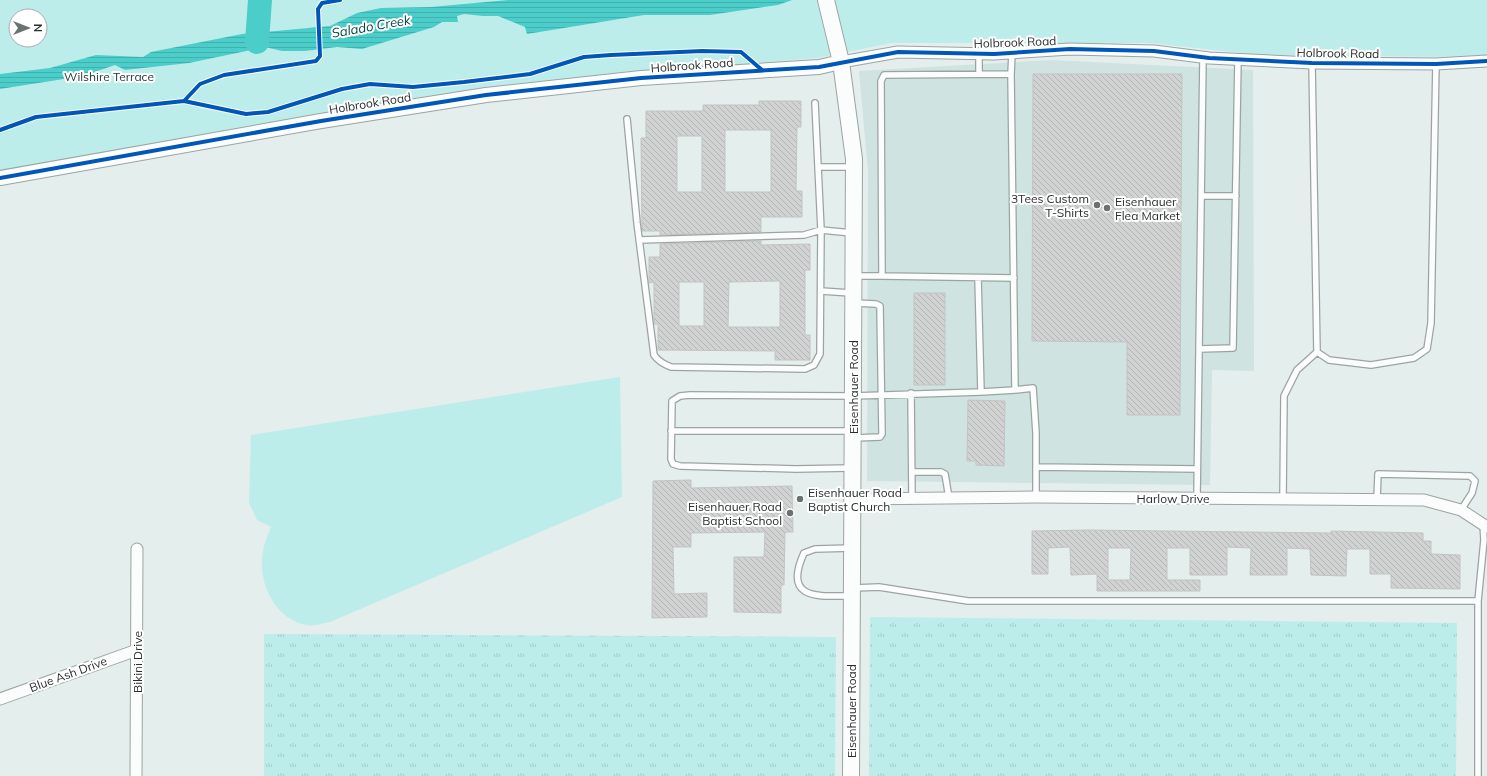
<svg xmlns="http://www.w3.org/2000/svg" width="1487" height="776" font-family="Mulish,sans-serif">
  <style>
    .built { fill: #cfe3e1 }
    .grass { fill: url(#grass-tufts) }
    .green { fill: #bdedea; fill-rule: evenodd }
    .water { fill: url(#water-rules) }
    .lines { fill: none; stroke-linecap: round; stroke-linejoin: round }
    .river { stroke: #4bceca; stroke-width: 24 }
    .building { fill: url(#building-back-hatch); stroke: #c2c4c3; fill-rule: evenodd }
    .service-casing { stroke: #9ca4a2; stroke-width: 8 }
    .minor-casing { stroke: #9ca4a2; stroke-width: 13 }
    .tertiary-casing { stroke: #9ca4a2; stroke-width: 16 }
    .secondary-casing { stroke: #9ca4a2; stroke-width: 18 }
    .service { stroke: #fbfcfc; stroke-width: 5.5 }
    .minor { stroke: #fbfcfc; stroke-width: 11 }
    .tertiary { stroke: #fbfcfc; stroke-width: 14 }
    .secondary { stroke: #fbfcfc; stroke-width: 16 }
    .cycleway-casing { stroke: #fff; stroke-width: 6 }
    .cycleway { stroke: #0057b8; stroke-width: 4 }
    .poi-dot { fill: #6a7270; stroke: #fff; stroke-width: 1.5 }
    .labels { text-anchor: middle; dominant-baseline: central; stroke-width: 4; stroke-linejoin: round; paint-order: stroke }
    .street-label { font-size: 12px; fill: #282f2e; stroke: #fff }
    .park-label { font-size: 12px; fill: #223b39; stroke: #fff }
    .poi-label { font-size: 12px; fill: #282f2e; stroke: #fff; text-anchor: end }
    .water-label { font-size: 13px; font-style: italic; fill: #004744; stroke: #fff }
  </style>
  <defs>
    <pattern id="grass-tufts" width="24" height="20" patternUnits="userSpaceOnUse"><rect width="24" height="20" fill="#bdedea"/><path d="M3 7l-1-3M5 7V3M7 7l1-3M15 17l-1-3M17 17v-4M19 17l1-3" fill="none" stroke="#a2ccc9"/></pattern>
    <pattern id="water-rules" width="6" height="5" patternUnits="userSpaceOnUse"><rect width="6" height="5" fill="#4bceca"/><path d="M0 2.5h6" fill="none" stroke="#42b1ae"/></pattern>
    <pattern id="building-back-hatch" width="6" height="6" patternUnits="userSpaceOnUse"><rect width="6" height="6" fill="#d1d2d2"/><path d="M-1 5l2 2M0 0l6 6M5-1l2 2" fill="none" stroke="#b3b5b5"/></pattern>
  </defs>
  <rect width="100%" height="100%" fill="#e4eeec"/>
  <path class="built" d="M1051,60L1253,70L1254,371L1212,370L1210,485L867,481L868,171L859,71Z"/>
  <path class="grass" d="M870,617L1457,623L1456,776H869Z
    M264,634L836,637L835,776H264Z"/>
  <path class="green" d="M0,0H1487V55L1453,57L1261,55L1149,43H892L817,58L665,71L0,172ZM16,16H40V40H16Z
    M620,377L622,497L330,622C323,623 313,627 306,625C274,619 257,581 263,551C264,543 268,535 271,527L257,520L249,503L251,435Z"/>
  <path class="water" d="M508,0H792L778,5L710,15H644L527,34L525,27L498,16H483L464,14L457,16L458,22H442L434,27L362,49L337,47L305,51H282L265,47L189,63L125,70L115,65L83,76L0,89V74L50,68L96,55L143,57L151,52L242,34L330,26L357,13L381,8L431,7Z"/>
  <g class="lines">
    <path class="river" d="M257,42L260,0"/>
  </g>
  <path class="building" d="M1033,74H1182L1180,415H1127V342L1032,341Z
    M759,101H801V127H797L796,191H802V217H761V232L660,235V231H642L641,138H646V111H703V105H759ZM725,130H771V192H725ZM677,136H702V192H677Z
    M761,241V245L810,244V270H805V335H810V360H775V351L658,350V324H654V282L649,283V257H660V244ZM780,281V327H728L729,282ZM679,282H704V326H679Z
    M914,293H945V385H914Z
    M968,400L1005,401L1004,466L976,465V461H967Z
    M691,480V488L792,486L793,532H785L784,585H781V613L734,612V557H764L765,532L691,533V547H673L674,594L707,593V617L652,618L653,481Z
    M1087,530L1331,533V531L1423,533V541H1431V554L1460,555V589L1391,588V574H1370V549H1347L1346,576L1311,575L1310,549L1287,548V575H1250L1251,548L1227,547V575H1190V548H1167V580H1200V591H1097V574L1071,575L1070,547L1048,548V574H1032V531ZM1108,548H1131L1130,580H1108Z"/>
  <g class="lines">
    <defs>
      <path id="service" d="M1312,63L1317,352L1329,360L1371,365L1414,358L1427,349L1431,323L1436,64
        M979,73V54
        M1011,74L1012,53
        M627,119L637,223L654,355C658,361 663,364 671,367L805,369L814,365L820,354L821,230L815,103
        M818,167H854
        M1201,196H1236
        M639,240L804,235L821,230L852,233
        M854,276H882L881,81L884,75L1011,74L1015,390L981,392
        M882,276L1014,278
        M821,291L851,293
        M854,303L876,304L880,306L882,434L880,437L854,438
        M1199,349L1233,348L1238,59
        M1015,390L1033,388L1036,433V497
        M911,393L912,499
        M671,431H851
        M1036,467L1197,469
        M850,468L796,469L680,466L673,464L671,459L672,401L680,396L690,395L853,396L981,392L978,278
        M912,472H941L945,474L949,498
        M1197,498L1203,57
        M1283,498L1284,396L1297,370L1317,352
        M1377,499L1378,474L1470,476L1475,481L1472,493L1461,510
        M852,548L815,549L804,553C782,601 819,596 852,596
        M854,588L879,587L968,601H1478
        M1478,776V601L1484,540L1483,524"/>
      <path id="minor" d="M841,62L898,52L994,54L1070,49L1154,51L1209,58L1312,63L1436,64L1487,61
        M853,499L1036,497L1424,500L1461,510L1487,527
        M0,699L137,650
        M136,776L137,549"/>
      <path id="tertiary" d="M0,178L321,121L486,95L641,78L819,67L841,62"/>
      <path id="secondary" d="M826,0L841,62L854,159L851,776"/>
    </defs>
    <use href="#service" class="service-casing"/>
    <use href="#minor" class="minor-casing"/>
    <use href="#tertiary" class="tertiary-casing"/>
    <use href="#secondary" class="secondary-casing"/>
    <use href="#service" class="service"/>
    <use href="#minor" class="minor"/>
    <use href="#tertiary" class="tertiary"/>
    <use href="#secondary" class="secondary"/>
    <defs>
      <path id="cycleway" d="M184,101L246,114L268,112L342,89L370,84L413,87L464,82L530,74L584,57L611,55L702,51L741,52L762,70
        M0,130L36,117L184,101L200,84L224,75L316,61L320,56L318,9L322,3L340,0
        M0,178L321,121L486,95L641,78L819,67L898,52L994,54L1070,49L1154,51L1209,58L1312,63L1436,64L1487,61"/>
    </defs>
    <use href="#cycleway" class="cycleway-casing"/>
    <use href="#cycleway" class="cycleway"/>
  </g>
  <g class="poi-dot">
    <circle cx="1097" cy="205" r="4"/>
    <circle cx="1107" cy="208" r="4"/>
    <circle cx="800" cy="499" r="4"/>
    <circle cx="790" cy="513" r="4"/>
  </g>
  <g class="labels">
    <g class="street-label">
      <text transform="translate(1015 42) rotate(-2)">Holbrook Road</text>
      <text transform="translate(1338 53) rotate(1)">Holbrook Road</text>
      <text transform="translate(692 65) rotate(-4)">Holbrook Road</text>
      <text transform="translate(370 103) rotate(-9)">Holbrook Road</text>
      <text transform="translate(853 387) rotate(-90)">Eisenhauer Road</text>
      <text x="1173" y="498">Harlow Drive</text>
      <text transform="translate(137 662) rotate(-90)">Bikini Drive</text>
      <text transform="translate(68 674) rotate(-20)">Blue Ash Drive</text>
      <text transform="translate(851 711) rotate(-90)">Eisenhauer Road</text>
    </g>
    <g class="park-label">
      <text x="109" y="76">Wilshire Terrace</text>
    </g>
    <g class="poi-label">
      <text x="1089" y="198">3Tees Custom<tspan x="1089" dy="14">T-Shirts</tspan></text>
      <text x="1115" y="201" text-anchor="start">Eisenhauer<tspan x="1115" dy="14">Flea Market</tspan></text>
      <text x="808" y="492" text-anchor="start">Eisenhauer Road<tspan x="808" dy="14">Baptist Church</tspan></text>
      <text x="782" y="506">Eisenhauer Road<tspan x="782" dy="14">Baptist School</tspan></text>
    </g>
    <g class="water-label">
      <text transform="translate(371 26) rotate(-10)">Salado Creek</text>
    </g>
  </g>
  <g transform="translate(28 28) rotate(90)"><circle r="19" fill="#ffffff" stroke="#a9acab"/>
  <path d="M0-3L7 15L0 10L-7 15Z" fill="#6a7270"/>
  <text y="-6" font-size="11" font-weight="bold" text-anchor="middle" fill="#282f2e">N</text>
  </g>
</svg>
